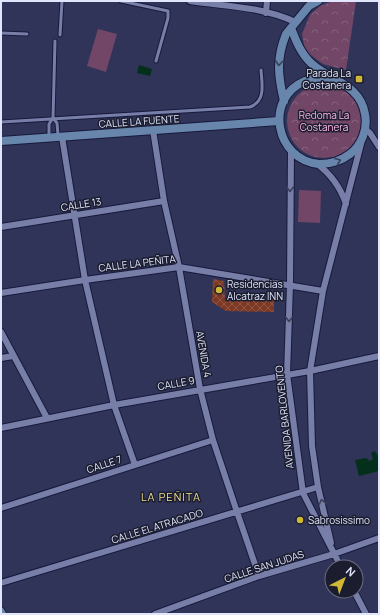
<svg xmlns="http://www.w3.org/2000/svg" width="380" height="615" font-family="Manrope,sans-serif">
  <style>
    .grass { fill: #724666 }
    .park { fill: url(#park-crowns) }
    .water { fill: #04301b }
    .building { fill: url(#building-cross-hatch) }
    .lines { fill: none; stroke-linecap: round; stroke-linejoin: round }
    .lane-casing { stroke: #181a3d; stroke-width: 5 }
    .street-casing { stroke: #181a3d; stroke-width: 8 }
    .secondary-casing { stroke: #181a3d; stroke-width: 10 }
    .lane { stroke: #777ea8; stroke-width: 3 }
    .street { stroke: #777ea8; stroke-width: 6 }
    .secondary { stroke: #6886ab; stroke-width: 8 }
    .oneway { stroke: #36425a }
    .oneway2 { stroke: #3b3f59 }
    .poi-dot { fill: #d1b736; stroke: #1b1d2e; stroke-width: 1.5 }
    .labels { text-anchor: middle; dominant-baseline: central; stroke-width: 3; stroke-linejoin: round; paint-order: stroke }
    .poi-label { font-size: 10px; fill: #e1e6fd; stroke: #1b1d2e; text-anchor: start }
    .park-label { font-size: 10px; fill: #ffb7ea; stroke: #1b1d2e }
    .street-label { font-size: 10px; fill: #e1e6fd; stroke: #1b1d2e }
    .neighbourhood-label { font-size: 11px; letter-spacing: 1px; fill: #eedd8f; stroke: #1b1d2e }
  </style>
  <defs>
    <pattern id="park-crowns" width="20" height="18" patternUnits="userSpaceOnUse"><rect width="20" height="18" fill="#724666"/><path d="M2 6a3 3 0 1 1 6 0M12 15a3 3 0 1 1 6 0" fill="none" stroke="#86617d"/></pattern>
    <pattern id="building-cross-hatch" width="8" height="8" patternUnits="userSpaceOnUse"><rect width="8" height="8" fill="#7d3924"/><path d="M0 0l8 8M0 8l8-8" fill="none" stroke="#8f5645"/></pattern>
  </defs>
  <rect width="100%" height="100%" fill="#2f3458"/>
  <path class="grass" d="M98,29L117,34L106,72L87,66Z
    M299,190L321,191L320,223L298,222Z"/>
  <path class="park" d="M333,1H356L346,70L323,64L305,51L302,34L310,15L320,6Z
    M287 121a37 37 0 1 1 74 0a37 37 0 1 1-74 0Z"/>
  <path class="water" d="M139,65L152,69L150,76L137,73Z
    M374,451C380,455 379,463 379,471L359,476L355,460L366,458L370,461L373,459L371,453Z"/>
  <path class="building" d="M213,279L224,281L225,301H238L261,299L274,300V312L226,311L212,302Z"/>
  <g class="lines">
    <defs>
      <path id="lane" d="M121,1L168,11V18L156,61
        M1,33L27,34
        M60,35L62,1
        M53,118L57,123L58,135
        M1,122L250,107C266,101 262,84 261,70
        M49,136V124L53,118L55,41"/>
      <path id="street" d="M190,1C224,6 265,7 295,22
        M266,13L267,1
        M365,129L370,133L379,147
        M153,130L164,201L179,267L200,389L213,440L237,512L259,576
        M62,137L85,280L114,405L135,465
        M291,150L290,285L287,374L303,493L341,567
        M316,163C331,174 340,186 346,204
        M1,227L164,201
        M1,293L85,280L179,267L323,291
        M1,332L47,418
        M1,358L13,356
        M1,428L114,405L310,371L379,356
        M1,508L213,440
        M331,543L318,487L312,446L310,371L323,291L361,144
        M1,583L318,487
        M354,591L366,614
        M155,614L259,576L334,554L379,538"/>
      <path id="secondary" d="M291,28C296,41 301,54 312,64C331,81 360,84 365,114C368,128 362,145 350,154C341,161 330,164 319,164C275,160 264,98 305,81C315,77 325,77 335,78
        M284,101C278,76 276,59 286,34L309,6L318,1
        M1,141L279,121
        M1,612L2,614"/>
    </defs>
    <use href="#lane" class="lane-casing"/>
    <use href="#street" class="street-casing"/>
    <use href="#secondary" class="secondary-casing"/>
    <use href="#lane" class="lane"/>
    <use href="#street" class="street"/>
    <use href="#secondary" class="secondary"/>
  </g>
  <defs><path id="oneway-chevron" d="M-2-3.5L2.5 0L-2 3.5" fill="none" stroke-width="1.6" stroke-linecap="round" stroke-linejoin="round"/></defs>
  <g class="oneway">
    <use href="#oneway-chevron" transform="translate(279 63) rotate(95)"/>
    <use href="#oneway-chevron" transform="translate(338 161) rotate(-21)"/>
  </g>
  <g class="oneway2">
    <use href="#oneway-chevron" transform="translate(290 189) rotate(90)"/>
    <use href="#oneway-chevron" transform="translate(289 319) rotate(92)"/>
    <use href="#oneway-chevron" transform="translate(322 502) rotate(-103)"/>
  </g>
  <g class="poi-dot">
    <rect x="355" y="75" width="8" height="8" rx="2"/>
    <circle cx="219" cy="290" r="4"/>
    <circle cx="300" cy="520" r="4"/>
  </g>
  <g class="labels">
    <g class="poi-label">
      <text x="351" y="73" text-anchor="end">Parada La<tspan x="351" dy="12">Costanera</tspan></text>
      <text x="227" y="284">Residencias<tspan x="227" dy="12">Alcatraz INN</tspan></text>
      <text x="308" y="520">Sabrosissimo</text>
    </g>
    <g class="park-label">
      <text x="324" y="115">Redoma La<tspan x="324" dy="12">Costanera</tspan></text>
    </g>
    <g class="street-label">
      <text transform="translate(139 121) rotate(-4)">CALLE LA FUENTE</text>
      <text transform="translate(81 204) rotate(-9)">CALLE 13</text>
      <text transform="translate(137 263) rotate(-7)">CALLE LA PEÑITA</text>
      <text transform="translate(204 354) rotate(80)">AVENIDA 4</text>
      <text transform="translate(176 383) rotate(-10)">CALLE 9</text>
      <text transform="translate(284 417) rotate(-96)">AVENIDA BARLOVENTO</text>
      <text transform="translate(104 464) rotate(-18)">CALLE 7</text>
      <text transform="translate(157 526) rotate(-17)">CALLE EL ATRACADO</text>
      <text transform="translate(264 566) rotate(-18)">CALLE SAN JUDAS</text>
    </g>
    <g class="neighbourhood-label">
      <text x="171" y="496">LA PEÑITA</text>
    </g>
  </g>
  <rect width="380" height="615" fill="none" stroke="#e1e6fd" stroke-width="4"/>
  <g transform="translate(344 579) rotate(42)"><circle r="19" fill="#1b1d2e" stroke="#6a6d81"/>
  <path d="M0-3L7 15L0 10L-7 15Z" fill="#d1b736"/>
  <text y="-6" font-size="11" font-weight="bold" text-anchor="middle" fill="#e1e6fd">N</text>
  </g>
</svg>
